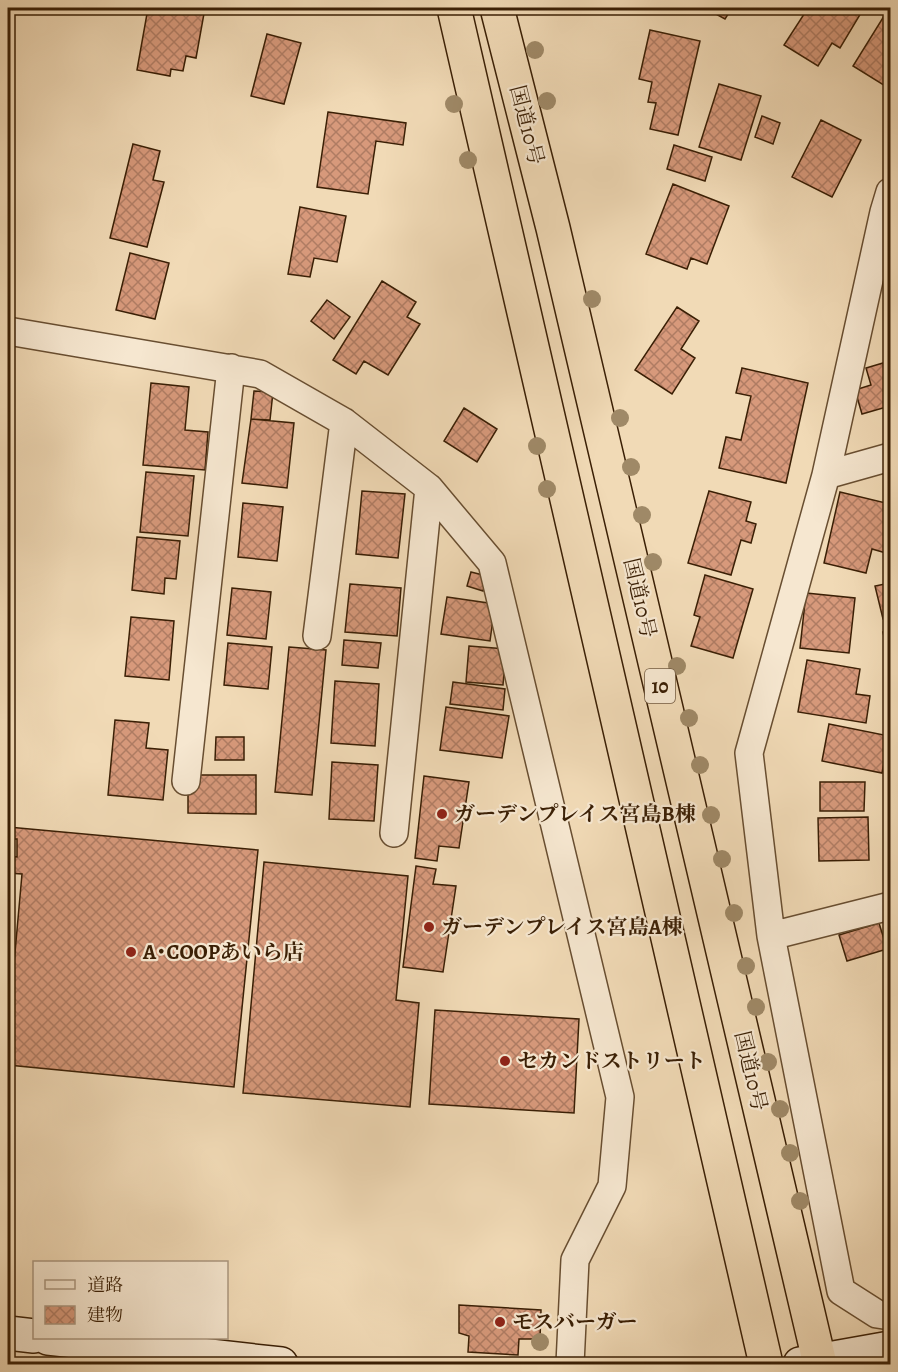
<svg xmlns="http://www.w3.org/2000/svg" width="898" height="1372" font-family="Alegreya,'Noto Serif JP',serif">
  <style>
    .building { fill: url(#building-cross-hatch); stroke: #3a1f05; stroke-width: 1.5 }
    .lines { fill: none; stroke-linecap: round; stroke-linejoin: round }
    .street-casing { stroke: #684e31; stroke-width: 30 }
    .secondary-casing { stroke: #3a1f05; stroke-width: 36 }
    .highway-casing { stroke: #3a1f05; stroke-width: 36 }
    .street { stroke: #f6e7d0; stroke-width: 27 }
    .secondary { stroke: #f6e7d0; stroke-width: 33 }
    .highway { stroke: #f1dab6; stroke-width: 33 }
    .tree { fill: #9f8967 }
    .poi-dot { fill: #8f2418; stroke: #f6e7d0; stroke-width: 2 }
    .labels { text-anchor: middle; dominant-baseline: central; stroke-width: 4.5; stroke-linejoin: round; paint-order: stroke }
    .shield { fill: #f6e7d0; stroke: #725b42; stroke-width: 1.5 }
    .shield-label { font-size: 20px; font-weight: bold; fill: #3a1f05 }
    .street-label { font-size: 21px; fill: #3a1f05; stroke: #f6e7d0 }
    .poi-label { font-size: 21px; font-weight: bold; fill: #3a1f05; stroke: #f6e7d0; text-anchor: start }
  </style>
  <defs>
    <pattern id="building-cross-hatch" width="8" height="8" patternUnits="userSpaceOnUse" patternTransform="scale(1.5)"><rect width="8" height="8" fill="#d7997b"/><path d="M0 0l8 8M0 8l8-8" fill="none" stroke="#af7c63"/></pattern>
  </defs>
  <rect width="100%" height="100%" fill="#f1dab6"/>
  <filter id="stains"><feTurbulence type="fractalNoise" baseFrequency=".00333" numOctaves="4"/><feColorMatrix values="0 0 0 0 .2 0 0 0 0 .09 0 0 0 0 .02 0 0 0 .5 -.17"/></filter>
  <radialGradient id="worn" r=".72"><stop offset=".6" stop-color="#630" stop-opacity="0"/><stop offset="1" stop-color="#630" stop-opacity=".3"/></radialGradient>
  <path class="building" d="M148,8H205L196,58L186,56L183,71L171,69L170,76L137,70Z
    M705,8H732L725,19Z
    M808,8H854L861,13L840,48L832,43L818,66L784,45Z
    M889,8H890V89L853,66Z
    M650,30L700,41L678,135L650,129L656,103L648,102L652,82L639,79Z
    M267,34L301,43L284,104L251,96Z
    M719,84L761,96L741,160L699,147Z
    M328,112L406,123L403,145L376,141L368,194L317,187Z
    M762,116L780,123L773,144L755,137Z
    M821,120L861,140L832,197L792,177Z
    M133,144L160,151L153,180L164,182L147,247L110,238Z
    M674,145L712,157L705,181L667,169Z
    M673,184L729,206L707,264L691,258L687,269L646,254Z
    M300,207L346,216L337,262L314,258L310,277L288,274Z
    M130,253L169,263L155,319L116,310Z
    M382,281L416,302L407,317L420,324L388,375L364,361L356,374L333,360Z
    M327,300L350,317L334,339L311,321Z
    M677,307L699,321L681,349L695,358L672,394L635,370Z
    M883,363L890,388V406L862,414L855,390L871,385L866,368Z
    M742,368L808,383L786,483L719,468L726,437L741,440L751,396L736,393Z
    M151,383L189,387L185,430L208,432L205,470L143,465Z
    M254,391L273,392L270,420L251,419Z
    M464,408L497,429L477,462L444,441Z
    M251,419L294,423L287,488L242,483Z
    M146,472L194,476L188,536L140,532Z
    M362,491L405,494L398,558L356,554Z
    M709,491L751,502L746,521L756,524L751,543L741,540L731,575L688,563Z
    M840,492L890,504V534L886,553L872,549L866,573L824,563Z
    M243,503L283,507L277,561L238,557Z
    M137,537L180,541L176,579L165,578L164,594L132,590Z
    M471,572L487,576L483,591L467,586Z
    M705,575L753,589L733,658L691,646L700,617L694,615Z
    M890,583V618L883,619L875,586Z
    M350,584L401,588L397,636L345,632Z
    M232,588L271,592L266,639L227,635Z
    M806,593L855,598L849,653L800,648Z
    M447,597L495,604L490,641L441,634Z
    M131,617L174,621L169,680L125,676Z
    M890,630V665L883,632Z
    M344,640L381,643L378,668L342,665Z
    M228,643L272,647L268,689L224,685Z
    M469,646L506,649L503,685L466,682Z
    M289,647L326,650L312,795L275,792Z
    M807,660L860,669L856,694L870,696L866,723L798,712Z
    M335,681L379,684L375,746L331,743Z
    M453,682L505,689L503,710L450,704Z
    M446,707L509,716L502,758L440,750Z
    M115,720L149,723L146,748L168,750L163,800L108,795Z
    M829,724L889,736L882,773L822,761Z
    M216,737H244V760H215Z
    M332,762L378,765L374,821L329,819Z
    M188,775H256V814L188,813Z
    M424,776L469,782L459,848L439,846L437,861L415,858Z
    M820,782H865L864,811H820Z
    M868,817L869,860L819,861L818,818Z
    M8,827L258,850L234,1087L8,1065V1031L22,874L8,873V856L17,857V839H8Z
    M264,862L408,876L396,1000L419,1003L410,1107L243,1093Z
    M416,866L436,869L433,884L456,886L443,972L403,967Z
    M879,923L887,949L847,961L839,935Z
    M435,1010L579,1019L574,1113L429,1104Z
    M459,1305L541,1310L540,1339H519L518,1355L468,1352L469,1336L459,1333Z"/>
  <g class="lines">
    <defs>
      <path id="street" d="M890,192L884,212L826,475L749,753L771,936L841,1291L877,1314L890,1316
        M8,331L260,374L344,422L429,488L492,563L620,1097L612,1186L575,1260L570,1364
        M826,475L890,457
        M317,636L344,422
        M186,781L231,368
        M394,833L429,488
        M771,936L890,906"/>
      <path id="secondary" d="M8,1333L34,1336
        M48,1338L281,1364
        M800,1364L890,1348"/>
      <path id="highway" d="M454,8L766,1364
        M497,8L553,228L820,1364"/>
    </defs>
    <use href="#street" class="street-casing"/>
    <use href="#secondary" class="secondary-casing"/>
    <use href="#highway" class="highway-casing"/>
    <use href="#street" class="street"/>
    <use href="#secondary" class="secondary"/>
    <use href="#highway" class="highway"/>
  </g>
  <g class="tree">
    <circle cx="535" cy="50" r="9"/>
    <circle cx="547" cy="101" r="9"/>
    <circle cx="454" cy="104" r="9"/>
    <circle cx="468" cy="160" r="9"/>
    <circle cx="592" cy="299" r="9"/>
    <circle cx="620" cy="418" r="9"/>
    <circle cx="537" cy="446" r="9"/>
    <circle cx="631" cy="467" r="9"/>
    <circle cx="547" cy="489" r="9"/>
    <circle cx="642" cy="515" r="9"/>
    <circle cx="653" cy="562" r="9"/>
    <circle cx="677" cy="666" r="9"/>
    <circle cx="689" cy="718" r="9"/>
    <circle cx="700" cy="765" r="9"/>
    <circle cx="711" cy="815" r="9"/>
    <circle cx="722" cy="859" r="9"/>
    <circle cx="734" cy="913" r="9"/>
    <circle cx="746" cy="966" r="9"/>
    <circle cx="756" cy="1007" r="9"/>
    <circle cx="768" cy="1062" r="9"/>
    <circle cx="780" cy="1109" r="9"/>
    <circle cx="790" cy="1153" r="9"/>
    <circle cx="800" cy="1201" r="9"/>
    <circle cx="540" cy="1342" r="9"/>
  </g>
  <g class="poi-dot">
    <circle cx="442" cy="814" r="6"/>
    <circle cx="429" cy="927" r="6"/>
    <circle cx="131" cy="952" r="6"/>
    <circle cx="505" cy="1061" r="6"/>
    <circle cx="500" cy="1322" r="6"/>
  </g>
  <g class="labels">
    <rect class="shield" x="645" y="669" width="30" height="34" rx="4.5"/>
    <g class="shield-label">
      <text x="660" y="686">10</text>
    </g>
    <g class="street-label">
      <text transform="translate(527 125) rotate(76)">国道10号</text>
      <text transform="translate(640 598) rotate(77)">国道10号</text>
      <text transform="translate(751 1071) rotate(77)">国道10号</text>
    </g>
    <g class="poi-label">
      <text x="454" y="814">ガーデンプレイス宮島B棟</text>
      <text x="441" y="927">ガーデンプレイス宮島A棟</text>
      <text x="143" y="952">A･COOPあいら店</text>
      <text x="517" y="1061">セカンドストリート</text>
      <text x="512" y="1322">モスバーガー</text>
    </g>
  </g>
  <rect width="898" height="1372" fill="none" stroke="#f1dab6" stroke-width="30"/>
  <rect x="9" y="9" width="880" height="1354" fill="none" stroke="#3a1f05" stroke-width="3"/>
  <rect x="15" y="15" width="868" height="1342" fill="none" stroke="#3a1f05" stroke-width="1.5"/>
  <rect x="33" y="1261" width="195" height="78" fill="#f6e7d0" stroke="#ab977f" stroke-width="1.5"/>
  <rect x="45" y="1280" width="30" height="9" fill="#f6e7d0" stroke="#ab977f" stroke-width="1.5"/>
  <text x="87" y="1291" font-size="18" fill="#3a1f05">道路</text>
  <rect x="45" y="1306" width="30" height="18" fill="url(#building-cross-hatch)" stroke="#ab977f" stroke-width="1.5"/>
  <text x="87" y="1321" font-size="18" fill="#3a1f05">建物</text>
  <rect width="100%" height="100%" filter="url(#stains)"/>
  <rect width="100%" height="100%" fill="url(#worn)"/>
</svg>
